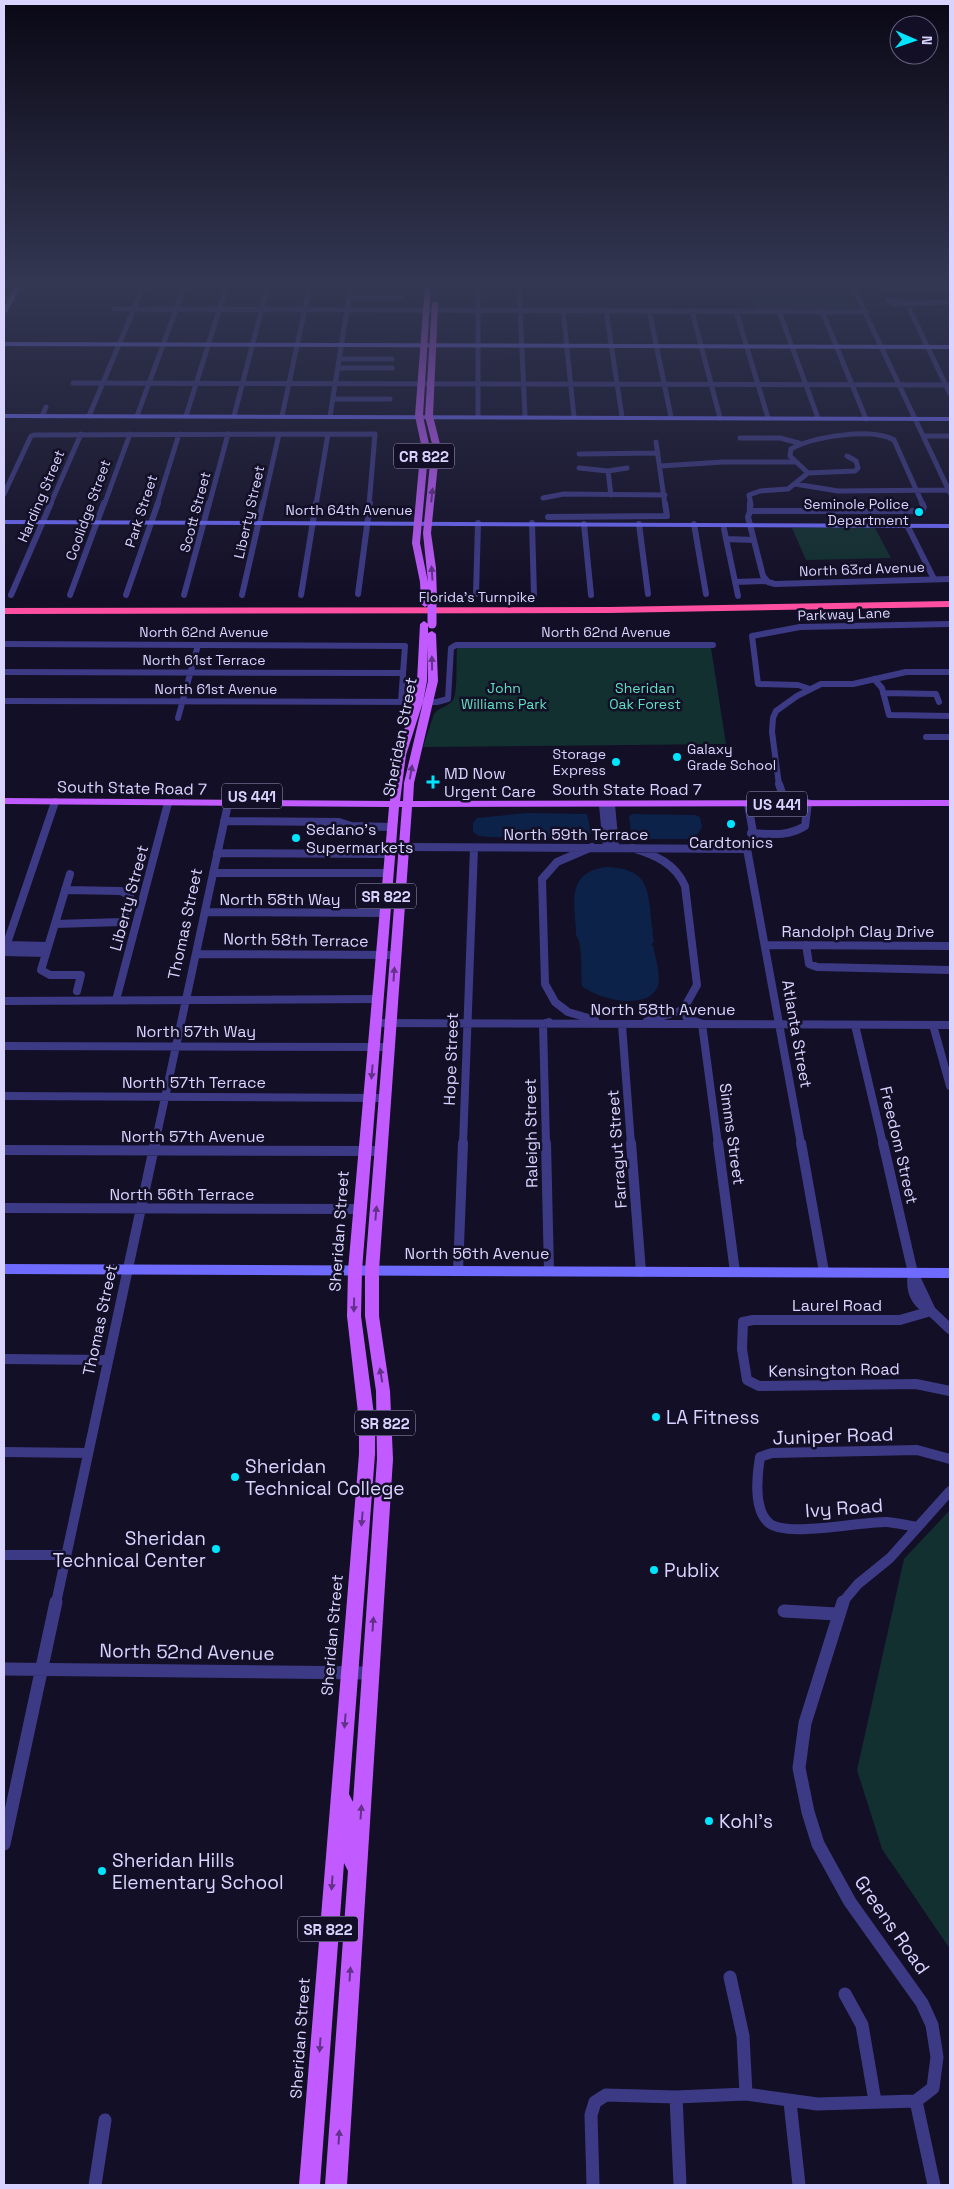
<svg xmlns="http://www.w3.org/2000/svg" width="954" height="2189" font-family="'Space Grotesk',sans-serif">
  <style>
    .green { fill: #12302f }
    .water { fill: #0c2248 }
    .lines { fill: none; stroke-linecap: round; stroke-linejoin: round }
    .street-far4 { stroke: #3d3a85; stroke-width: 5 }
    .street-far3 { stroke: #3d3a85; stroke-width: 6 }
    .street-far2 { stroke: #3d3a85; stroke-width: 8 }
    .street-far1 { stroke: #3d3a85; stroke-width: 10 }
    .street { stroke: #3d3a85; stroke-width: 13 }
    .secondary { fill: #6f6bff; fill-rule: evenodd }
    .primary { fill: #c25bff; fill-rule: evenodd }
    .highway { fill: #ff4fa3; fill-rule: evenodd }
    .primary-bridge { stroke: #c25bff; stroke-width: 9 }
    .oneway { fill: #623188 }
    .poi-dot { fill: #00e5ff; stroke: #130f26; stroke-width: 2 }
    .labels { text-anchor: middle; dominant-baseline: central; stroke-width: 5; stroke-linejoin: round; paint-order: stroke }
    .far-street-label { font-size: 14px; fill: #d9d4ff; stroke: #130f26 }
    .far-poi-label { font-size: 14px; fill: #d9d4ff; stroke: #130f26; text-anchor: end }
    .far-park-label { font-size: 14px; fill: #5fe0c0; stroke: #130f26 }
    .shield { fill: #130f26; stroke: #9e99be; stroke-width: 1 }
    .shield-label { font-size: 15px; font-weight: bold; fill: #d9d4ff }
    .street-label { font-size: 16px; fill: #d9d4ff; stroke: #130f26 }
    .poi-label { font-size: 16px; fill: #d9d4ff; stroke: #130f26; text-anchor: start }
    .near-poi-label { font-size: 19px; fill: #d9d4ff; stroke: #130f26; text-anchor: start }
    .near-street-label { font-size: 19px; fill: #d9d4ff; stroke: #130f26 }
  </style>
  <rect width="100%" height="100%" fill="#130f26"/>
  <path class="green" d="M748,285H848L859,310H757Z
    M874,526L891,558L806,560L792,528Z
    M457,648H711L726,744L423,747L434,714C439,707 448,707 453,700C458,692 456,659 457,648Z
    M950,1510V1949L882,1849L857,1770L904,1559Z"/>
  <path class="water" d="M526,813L587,814L591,833L585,838L489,837L479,836L473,832V823L477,818Z
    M632,814L695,815L700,817L702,828L696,836L689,839H638L631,833L629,816Z
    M607,867C650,869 648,890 652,926C653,931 652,936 654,941L651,945H653C655,957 662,977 657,988C646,1011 597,999 582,986C580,969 584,948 576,935C575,903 565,872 607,867Z"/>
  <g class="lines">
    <path class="street-far4" d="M478,285V416
      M519,285L525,416
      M852,285L950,493
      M879,285L882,287L950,290
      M4,286H18
      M349,297H401
      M4,298H12
      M904,302L888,300L892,304L950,302
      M114,309L867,312
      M563,310L574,417
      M606,310L622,417
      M649,310L671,417
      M910,310L950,394
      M692,311L720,418
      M736,311L768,418
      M779,311L818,418
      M822,311L866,419
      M339,359H392
      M338,368H392
      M73,383L950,385
      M334,399H390
      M42,416L46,407
      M89,416L144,285
      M137,416L185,285
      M186,416L227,285
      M234,416L268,285
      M282,416L310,285
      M330,416L351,285H403
      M925,436H950
      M740,438H780L799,443
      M656,442L665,505
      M579,454L658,453
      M660,466L723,462H796
      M579,468L608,471L627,468
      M608,471L611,495
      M808,473L855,471L858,468L856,461L847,456
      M795,484L838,491L949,490
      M4,494L31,436L34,435L375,434L369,505
      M543,498L564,494L665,495
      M50,505L81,434
      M104,505L130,434
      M157,505L179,434
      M209,505L228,434
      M263,505L279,434
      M316,505L328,434
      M751,505L749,495L760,491L788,489L808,473L790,456L791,449C812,437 872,427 894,440L923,505"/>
    <path class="street-far3" d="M750,511H922L924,507L922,503
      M750,511L748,517L763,576L768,582L775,584L950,579
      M750,511V503
      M548,517L667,516L665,503
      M532,523L534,595
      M584,524L591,595
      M639,524L648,594
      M694,524L706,594
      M907,525L934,579
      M724,529L738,596
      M726,539L754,540
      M735,582L767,581
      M358,594L370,503
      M476,594L478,523
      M11,595L51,503
      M70,595L104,503
      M126,595L158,503
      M184,595L209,503
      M242,595L263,503
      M301,595L316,503
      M4,644L405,646L401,702
      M4,672L403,673
      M874,679L882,688L889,715L950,716
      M810,689L798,685L758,684L752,636L800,627L950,624
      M883,693L936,694L939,702
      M4,701L437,702L448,699L451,648L456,645H713
      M178,718L198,645
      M926,737H950
      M779,785L772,732L773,718L776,711L797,696L821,684H853L906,672H950"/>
    <path class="street-far2" d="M779,784L783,796
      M748,804L754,838L747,849L801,1144
      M603,805L607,847
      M611,805L615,847
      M224,821L339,822L351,826L392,827
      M751,833C771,834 787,837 805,826L808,803
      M404,847L747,849
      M592,847L557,862L542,879L545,984L555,1002L568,1012L595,1020
      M632,848C655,855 675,863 685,886L697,985L683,1010L647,1021
      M217,853L389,854
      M213,873H388
      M70,874L41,970L50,975H81L77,991
      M205,912L385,913
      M55,924L122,922L130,896L121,891L65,890
      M6,945L48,946
      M765,945L950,946
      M806,945L809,964L817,967L950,970
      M4,952L55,802
      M4,952L46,953
      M196,954L395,955
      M116,1000L168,803
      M4,1001L378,999
      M683,1010L687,1018L702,1024L718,1144
      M376,1023L950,1025
      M622,1025L631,1144
      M855,1025L883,1144
      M933,1025L950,1086
      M4,1046L388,1047
      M4,1096L385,1098
      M155,1144L228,804
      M463,1144L474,848
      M546,1144L543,1024L549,1022"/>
    <path class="street-far1" d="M546,1143L549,1271
      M631,1143L641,1272
      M718,1143L735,1272
      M801,1143L824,1272
      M883,1143L913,1273L931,1311L950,1329
      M4,1150L381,1151
      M4,1208L361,1209
      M458,1271L463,1143
      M913,1273C910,1290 915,1303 931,1311
      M931,1311L900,1320H753L743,1322L742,1349L747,1380L759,1386L916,1384L950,1391
      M4,1359L108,1360
      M4,1452L88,1453
      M917,1527C907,1525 897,1523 887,1522C862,1521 787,1538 769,1523C753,1509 757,1476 760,1457L772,1453L917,1450L950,1459
      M4,1555H66
      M56,1603L155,1143
      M842,1603L858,1584L890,1558L950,1491"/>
    <path class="street" d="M784,1611L837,1614
      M4,1669L370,1673
      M4,1844L56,1602
      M730,1977L743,2036L746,2094
      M845,1994L862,2025L875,2101
      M676,2097L680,2185
      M916,2101L934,2185
      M790,2102L799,2185
      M95,2185L105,2120
      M593,2185L591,2115L595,2102L606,2095L676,2097L746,2094L817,2104L916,2101L933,2088L937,2057L932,2025L922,2003L850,1902L818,1844L808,1812L799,1768L805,1723L843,1602"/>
    <path class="secondary" d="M16,285H22L7,312L4,314V307Z
      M4,342L950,345V349L4,346Z
      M4,414L950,417V421L4,418Z
      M4,520L950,524V528L4,524Z
      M4,1264L950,1268V1278L4,1274Z"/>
    <path class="primary" d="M425,285H431L423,416L429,444L420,543L428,582L423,533L432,444L425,416L432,303L435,301L438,303L433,416L440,444L431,533L436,568L437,599L433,602L429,600V604L425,607L421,604L420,582L412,543L421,444L415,416Z
      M424,621L428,624V633L432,631L436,634L438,681L414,783L413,801L950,800V806L412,807L379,1270V1316L390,1391L393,1459L347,2185H325L348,1871L344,1863L320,2185H299L359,1454V1422L347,1316L348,1270L389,807L4,804V798L390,801L396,755L413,702L417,681L420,624ZM428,645V681L404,783L403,801H400L406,755L423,702L427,681ZM399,807H402L365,1270V1316L376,1391L377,1459L353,1802L349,1794L375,1454V1422L361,1316L362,1270Z"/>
    <path class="highway" d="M950,601V607L609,613L4,614V608L609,607Z"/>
    <path class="primary-bridge" d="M432,604V624"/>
  </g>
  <defs><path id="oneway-solid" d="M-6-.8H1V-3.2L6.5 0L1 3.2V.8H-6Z" transform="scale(1.25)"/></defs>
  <g class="oneway">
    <use href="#oneway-solid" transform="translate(432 495) rotate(-84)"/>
    <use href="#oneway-solid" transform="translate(432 573) rotate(-94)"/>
    <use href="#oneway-solid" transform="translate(432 663) rotate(-91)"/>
    <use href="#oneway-solid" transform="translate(411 772) rotate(-80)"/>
    <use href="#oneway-solid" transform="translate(394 974) rotate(-86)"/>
    <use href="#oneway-solid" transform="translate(372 1072) rotate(95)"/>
    <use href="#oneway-solid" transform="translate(376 1213) rotate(-85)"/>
    <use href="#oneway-solid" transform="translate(354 1305) rotate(91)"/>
    <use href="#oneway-solid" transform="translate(381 1375) rotate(-100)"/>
    <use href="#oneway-solid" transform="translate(362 1519) rotate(95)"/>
    <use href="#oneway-solid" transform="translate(373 1624) rotate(-86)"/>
    <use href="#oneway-solid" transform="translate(345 1721) rotate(95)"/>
    <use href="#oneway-solid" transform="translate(361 1812) rotate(-86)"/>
    <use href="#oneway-solid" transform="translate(332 1883) rotate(94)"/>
    <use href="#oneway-solid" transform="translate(350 1974) rotate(-86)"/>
    <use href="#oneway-solid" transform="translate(320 2045) rotate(94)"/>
    <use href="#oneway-solid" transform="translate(339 2137) rotate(-86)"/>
  </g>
  <linearGradient id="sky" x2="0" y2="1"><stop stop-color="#0a0815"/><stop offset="0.48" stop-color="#333752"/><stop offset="1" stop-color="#333752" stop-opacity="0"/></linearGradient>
  <rect width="954" height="591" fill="url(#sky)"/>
  <g class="poi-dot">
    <circle cx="919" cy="512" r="5"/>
    <circle cx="677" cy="757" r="5"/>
    <circle cx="616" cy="762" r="5"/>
    <path d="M430.5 774.5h5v5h5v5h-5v5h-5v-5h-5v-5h5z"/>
    <circle cx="731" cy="824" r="5"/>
    <circle cx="296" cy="838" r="5"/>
    <circle cx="656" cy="1417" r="5"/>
    <circle cx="235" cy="1477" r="5"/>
    <circle cx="216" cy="1549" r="5"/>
    <circle cx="654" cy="1570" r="5"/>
    <circle cx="709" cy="1821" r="5"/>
    <circle cx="102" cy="1871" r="5"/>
  </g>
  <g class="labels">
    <g class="far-street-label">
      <text transform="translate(41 496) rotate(-67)">Harding Street</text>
      <text transform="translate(88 510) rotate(-70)">Coolidge Street</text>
      <text x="349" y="510">North 64th Avenue</text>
      <text transform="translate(141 511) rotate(-72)">Park Street</text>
      <text transform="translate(195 512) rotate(-75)">Scott Street</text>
      <text transform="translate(249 512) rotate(-77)">Liberty Street</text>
      <text transform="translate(862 569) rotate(-2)">North 63rd Avenue</text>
      <text x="477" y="597">Florida's Turnpike</text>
      <text transform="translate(844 614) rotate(-2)">Parkway Lane</text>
      <text x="204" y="632">North 62nd Avenue</text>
      <text x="606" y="632">North 62nd Avenue</text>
      <text x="204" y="660">North 61st Terrace</text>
      <text x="216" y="689">North 61st Avenue</text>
    </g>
    <g class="far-poi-label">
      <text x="909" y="504">Seminole Police<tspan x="909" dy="16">Department</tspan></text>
      <text x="687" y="749" text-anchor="start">Galaxy<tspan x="687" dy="16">Grade School</tspan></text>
      <text x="606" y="754">Storage<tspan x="606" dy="16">Express</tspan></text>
    </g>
    <g class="far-park-label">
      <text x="504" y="688">John<tspan x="504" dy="16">Williams Park</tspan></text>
      <text x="645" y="688">Sheridan<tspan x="645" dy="16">Oak Forest</tspan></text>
    </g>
    <g class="shield">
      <rect x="394" y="443.5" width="60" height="25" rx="4"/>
      <rect x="222" y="783.5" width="60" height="25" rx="4"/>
      <rect x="747" y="791.5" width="60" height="25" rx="4"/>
      <rect x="356" y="883.5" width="60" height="25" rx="4"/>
      <rect x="355" y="1410.5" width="60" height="25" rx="4"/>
      <rect x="298" y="1916.5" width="60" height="25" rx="4"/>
    </g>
    <g class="shield-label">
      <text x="424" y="456">CR 822</text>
      <text x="252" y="796">US 441</text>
      <text x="777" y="804">US 441</text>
      <text x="386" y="896">SR 822</text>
      <text x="385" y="1423">SR 822</text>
      <text x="328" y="1929">SR 822</text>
    </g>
    <g class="street-label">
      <text transform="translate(400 737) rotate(-79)">Sheridan Street</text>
      <text transform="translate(132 788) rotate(1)">South State Road 7</text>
      <text x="627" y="789">South State Road 7</text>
      <text x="576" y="834">North 59th Terrace</text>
      <text transform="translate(129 898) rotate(-75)">Liberty Street</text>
      <text x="280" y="899">North 58th Way</text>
      <text transform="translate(185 924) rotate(-78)">Thomas Street</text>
      <text x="858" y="931">Randolph Clay Drive</text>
      <text transform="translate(296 940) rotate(1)">North 58th Terrace</text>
      <text x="663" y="1009">North 58th Avenue</text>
      <text x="196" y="1031">North 57th Way</text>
      <text transform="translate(797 1034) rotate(80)">Atlanta Street</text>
      <text transform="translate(451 1059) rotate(-88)">Hope Street</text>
      <text x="194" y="1082">North 57th Terrace</text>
      <text transform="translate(531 1133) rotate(-91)">Raleigh Street</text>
      <text transform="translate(732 1134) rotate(82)">Simms Street</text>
      <text x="193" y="1136">North 57th Avenue</text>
      <text transform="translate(899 1145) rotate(77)">Freedom Street</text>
      <text transform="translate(617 1149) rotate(-94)">Farragut Street</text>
      <text x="182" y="1194">North 56th Terrace</text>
      <text transform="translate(339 1231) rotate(-86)">Sheridan Street</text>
      <text x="477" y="1253">North 56th Avenue</text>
      <text x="837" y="1305">Laurel Road</text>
      <text transform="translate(100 1320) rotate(-78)">Thomas Street</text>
      <text transform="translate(834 1370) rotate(-1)">Kensington Road</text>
      <text transform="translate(332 1635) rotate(-85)">Sheridan Street</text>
      <text transform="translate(300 2038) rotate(-86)">Sheridan Street</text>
    </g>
    <g class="poi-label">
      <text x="444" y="773">MD Now<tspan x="444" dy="18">Urgent Care</tspan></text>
      <text x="306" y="829">Sedano's<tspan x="306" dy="18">Supermarkets</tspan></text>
      <text x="731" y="842" text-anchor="middle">Cardtonics</text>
    </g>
    <g class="near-poi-label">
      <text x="666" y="1417">LA Fitness</text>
      <text x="245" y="1466">Sheridan<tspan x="245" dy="22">Technical College</tspan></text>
      <text x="206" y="1538" text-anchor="end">Sheridan<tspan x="206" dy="22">Technical Center</tspan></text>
      <text x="664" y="1570">Publix</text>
      <text x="719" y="1821">Kohl's</text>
      <text x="112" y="1860">Sheridan Hills<tspan x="112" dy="22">Elementary School</tspan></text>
    </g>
    <g class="near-street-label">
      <text transform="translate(833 1436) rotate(-2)">Juniper Road</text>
      <text transform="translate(844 1508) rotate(-4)">Ivy Road</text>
      <text transform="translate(187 1652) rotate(1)">North 52nd Avenue</text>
      <text transform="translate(892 1925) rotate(55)">Greens Road</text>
    </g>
  </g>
  <rect width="954" height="2189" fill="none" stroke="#d9d4ff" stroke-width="10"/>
  <g transform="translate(914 40) rotate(92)"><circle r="24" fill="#130f26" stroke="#625e7d"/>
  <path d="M0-4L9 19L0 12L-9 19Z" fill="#00e5ff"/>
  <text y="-8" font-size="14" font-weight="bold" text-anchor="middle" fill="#d9d4ff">N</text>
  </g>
</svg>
